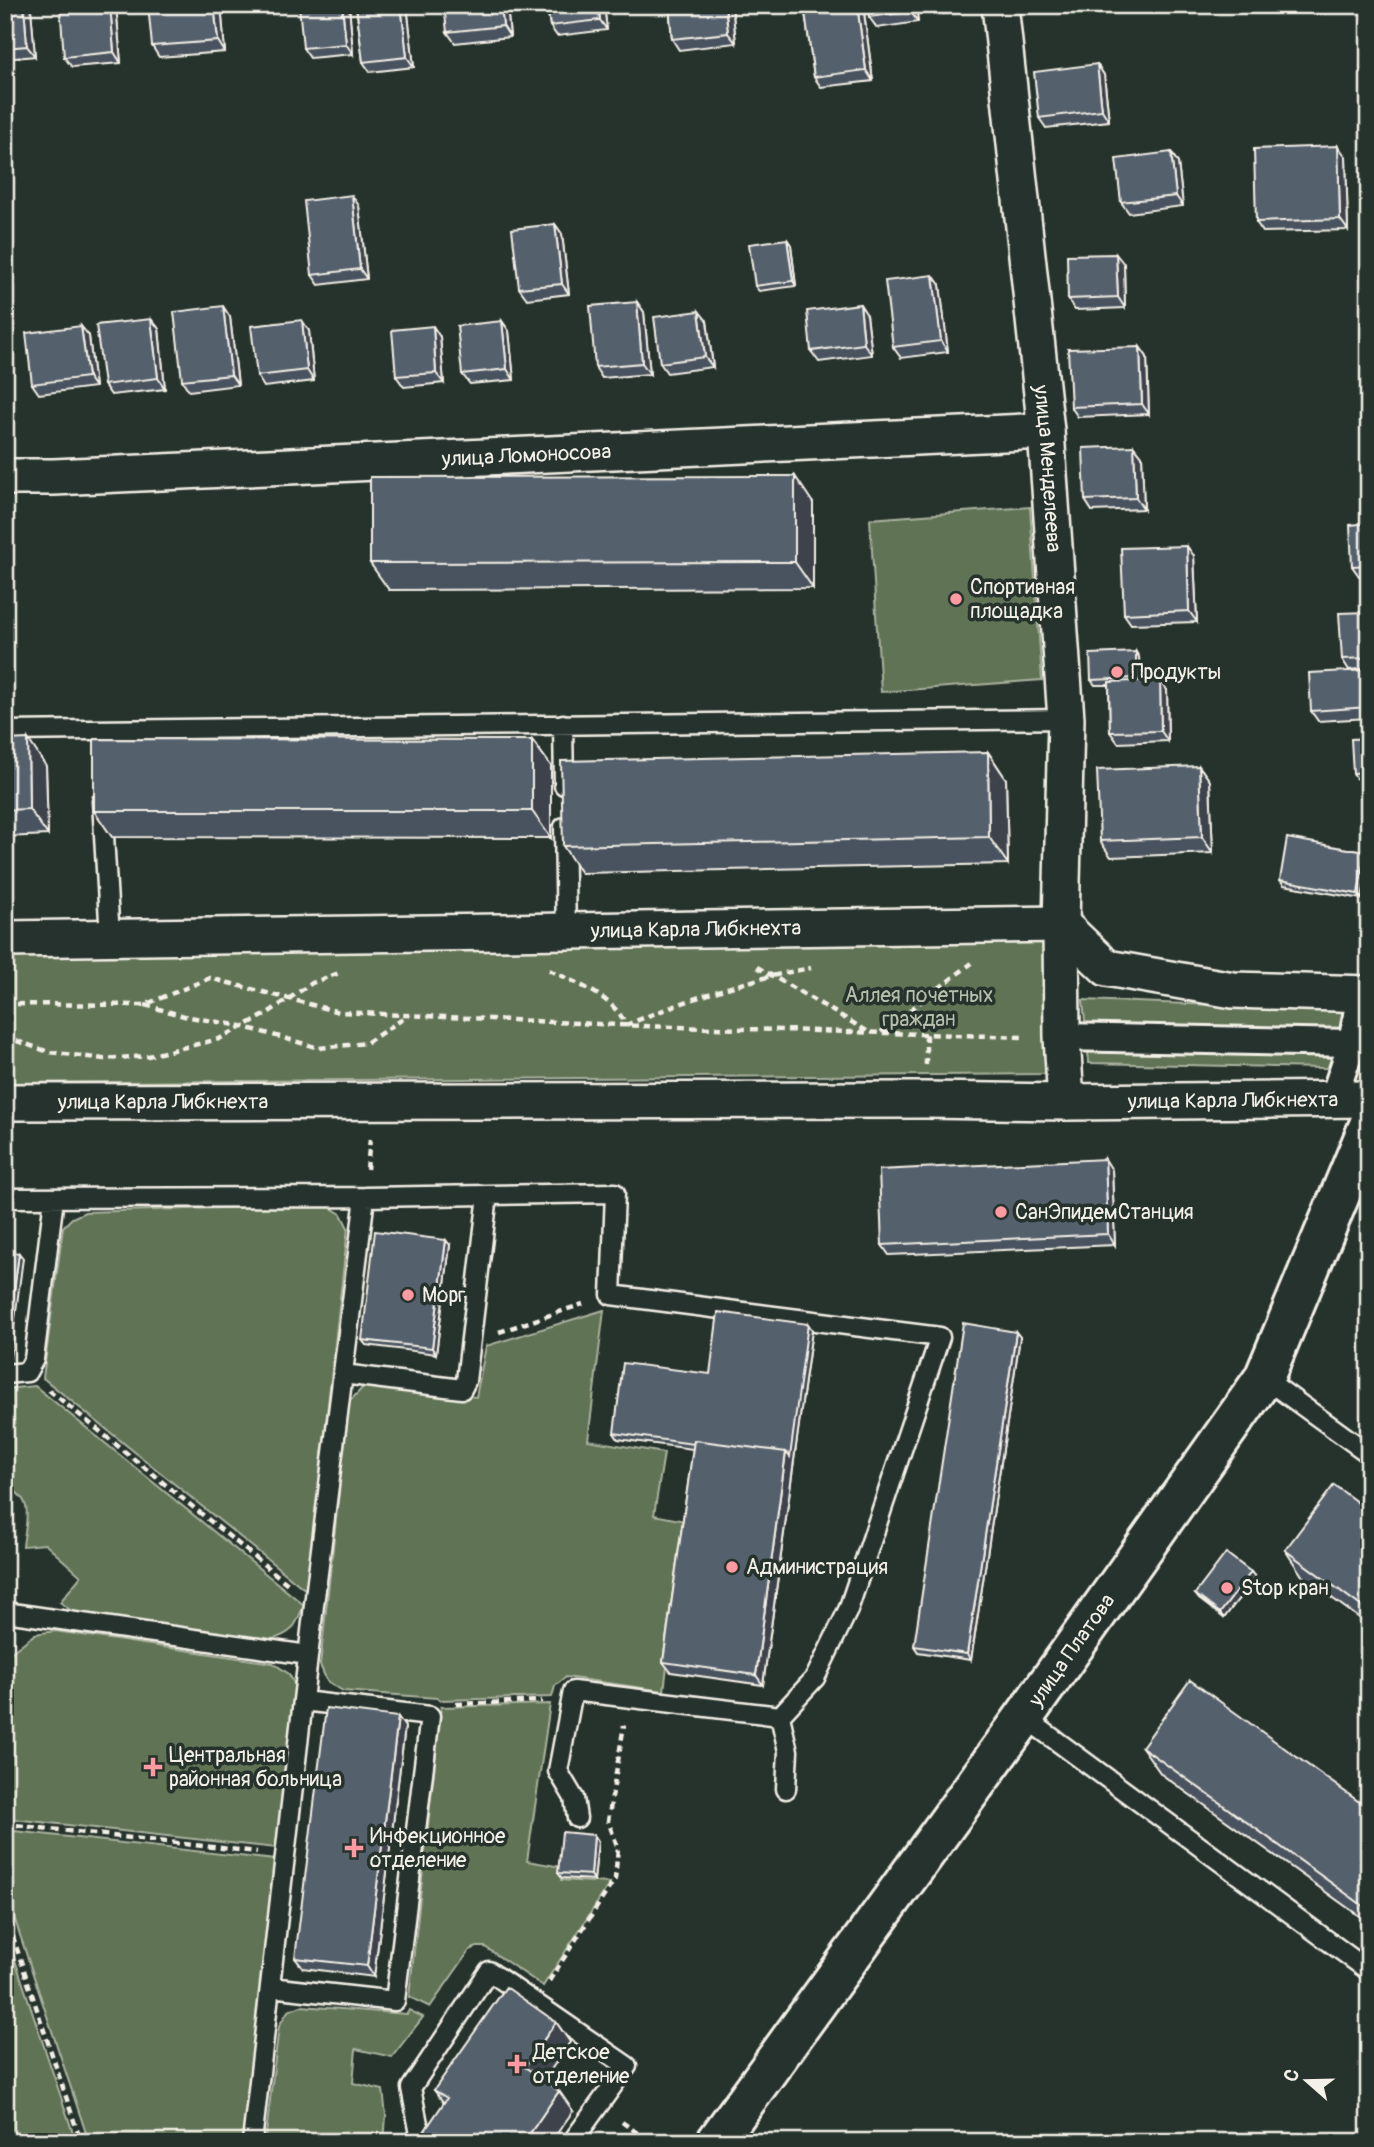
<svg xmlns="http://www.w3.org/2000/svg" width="1374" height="2147" font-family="Pangolin,sans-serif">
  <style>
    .green { fill: #607355; stroke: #aab29e; stroke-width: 2 }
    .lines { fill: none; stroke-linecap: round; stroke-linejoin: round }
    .service-casing { stroke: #f4f1e8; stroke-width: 23 }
    .pedestrian-casing { stroke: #f4f1e8; stroke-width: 32 }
    .minor-casing { stroke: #f4f1e8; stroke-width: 40 }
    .tertiary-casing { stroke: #f4f1e8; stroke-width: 44 }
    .path { stroke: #f4f1e8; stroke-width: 4.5; stroke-dasharray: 7 5; stroke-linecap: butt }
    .service { stroke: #26332d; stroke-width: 18 }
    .pedestrian { stroke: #26332d; stroke-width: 26 }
    .minor { stroke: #26332d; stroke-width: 35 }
    .tertiary { stroke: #26332d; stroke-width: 38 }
    .wall { fill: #49535e; stroke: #f4f1e8; stroke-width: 2 }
    .shaded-wall { fill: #3c434c; stroke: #f4f1e8; stroke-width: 2 }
    .building { fill: #55606d; stroke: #f4f1e8; stroke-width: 2 }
    .poi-dot { fill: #ff9aa2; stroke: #26332d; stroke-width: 2.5 }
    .labels { text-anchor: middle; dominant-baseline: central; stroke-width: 7; stroke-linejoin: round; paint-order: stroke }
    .street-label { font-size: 21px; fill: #f4f1e8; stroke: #26332d }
    .poi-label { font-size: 21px; fill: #f4f1e8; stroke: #26332d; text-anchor: start }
    .park-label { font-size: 21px; fill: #b9bfad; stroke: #26332d }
  </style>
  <rect width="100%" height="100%" fill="#26332d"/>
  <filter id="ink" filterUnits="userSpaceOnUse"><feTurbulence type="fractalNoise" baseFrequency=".0143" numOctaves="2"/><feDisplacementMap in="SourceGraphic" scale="14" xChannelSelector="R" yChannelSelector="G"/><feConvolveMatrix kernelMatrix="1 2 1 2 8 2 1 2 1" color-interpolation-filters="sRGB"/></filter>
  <g filter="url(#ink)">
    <path class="green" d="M1030,507L1042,680L881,692L870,519Z
      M1050,938L1046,1074L5,1083V949Z
      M1083,1000L1369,1011V1069L1089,1063Z
      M326,1205L341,1214L348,1228L307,1591L43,1378L63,1227L72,1218L85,1212Z
      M604,1310L588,1440L664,1453L654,1515L685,1521L664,1691L566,1677L555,1686L552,1697L440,1700L437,1698L343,1691L327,1681L320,1665L349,1402L366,1384L476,1397L486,1346Z
      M35,1386L304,1605C295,1627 294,1633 270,1640L74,1613L60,1602L81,1576L45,1544L23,1546C26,1519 36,1499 5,1486V1389Z
      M55,1631L273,1663L289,1674L296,1687L276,1848L5,1818V1680L9,1654L35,1634Z
      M550,1704L527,1861L562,1867L561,1880L610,1883L543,1986L485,1947H477L470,1950L430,2007L409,1997L441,1707Z
      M5,1830L275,1860L242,2142H89L5,1890Z
      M5,1930L76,2142H5Z
      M301,2006L407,2014L409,2010L423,2017L392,2057L356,2049L353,2083L383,2090L386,2116L384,2142H265L279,2026L288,2011Z"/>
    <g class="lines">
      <defs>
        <path id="service" d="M563,724L564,785
          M5,731L1066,719
          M102,801L110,938
          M564,827L566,932
          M5,1198L365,1197L615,1193L611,1295L940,1337L848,1610L815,1678L780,1716L573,1691L558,1771L574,1798L577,1818
          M5,1374L27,1372L34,1359L54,1198
          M343,1374L462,1389L466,1381L488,1195
          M1264,1378L1369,1454
          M5,1612L308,1655
          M780,1716L788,1751L786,1789
          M1024,1717L1369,1971
          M270,1987L395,2001L430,1716L303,1701
          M252,2142L314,1605L365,1197
          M414,2142L420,2134L411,2088L489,1971L627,2066L572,2142"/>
        <path id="pedestrian" d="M1062,1037L1352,1043
          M1333,1100L1352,1043L1361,993"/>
        <g id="minor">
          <path id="s1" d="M1000,5L1046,431L1066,719L1061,924L1062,1037L1066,1102"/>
          <path id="s2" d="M5,477H54L1046,431"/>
          <path id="s3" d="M5,939L1061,924L1107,968L1233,990L1369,994"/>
          <path id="s4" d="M5,1102L926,1100L1066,1102L1369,1099"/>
        </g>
        <g id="tertiary">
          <path id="s5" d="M716,2142L1024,1717L1264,1378L1369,1125"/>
        </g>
      </defs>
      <use href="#service" class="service-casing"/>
      <use href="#pedestrian" class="pedestrian-casing"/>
      <use href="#minor" class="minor-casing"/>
      <use href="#tertiary" class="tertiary-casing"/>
      <path class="path" d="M757,967L867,1031
        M549,970C577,984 612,995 626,1025C686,1000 747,979 811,968
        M5,1004L144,1005L210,978L339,1012L641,1026L1026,1037
        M145,1005L184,1016L241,1026L319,1048L366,1043L409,1015
        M881,1032L972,963
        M5,1037L49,1052L104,1059L148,1056L219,1039L265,1015L312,983L339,973
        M926,1065V1034
        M367,1169L370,1139
        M499,1332L583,1304
        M49,1390L289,1585
        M456,1704L542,1701
        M5,1824L257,1852
        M5,1913L81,2142
        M549,1981L615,1879L618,1848L608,1821L624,1725
        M622,2122L650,2142"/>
      <use href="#service" class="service"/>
      <use href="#pedestrian" class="pedestrian"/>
      <use href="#minor" class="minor"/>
      <use href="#tertiary" class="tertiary"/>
    </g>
    <path class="wall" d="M5,5H28L31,9L35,56L5,59Z
      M116,5L121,63L72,67L64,57Z
      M221,5L225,52L159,57L152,46Z
      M349,5L353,54L310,58L303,48Z
      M356,5H407L414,67L370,72L363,62Z
      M507,5L510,37L455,43L447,32Z
      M547,5H604L607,30L557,36L550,26Z
      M669,5H732L736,43L679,50L672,39Z
      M804,5H863L873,81L821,87L814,77Z
      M868,5H916L918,22L877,28L869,17Z
      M937,5H981V9L943,14Z
      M1097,64L1104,75L1109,121L1046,128L1039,118Z
      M1171,152L1178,163L1183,206L1129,213L1121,202Z
      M1346,157L1348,230L1263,232L1256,222Z
      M359,206L367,279L319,285L312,275Z
      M555,224L562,234L569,294L527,299L519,288Z
      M787,239L791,245L796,286L759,291L755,286Z
      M1124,264L1125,308L1075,310L1068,299Z
      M5,281L11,338H5Z
      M940,285L948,352L901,358L893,347Z
      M637,302L644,312L650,374L602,378L595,367Z
      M867,315L872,355L819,362L811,351Z
      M230,317L238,385L189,391L182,380Z
      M151,319L159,329L165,389L111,395L104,385Z
      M502,321L509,331L514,380L470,384L462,374Z
      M707,321L713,367L667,373L660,363Z
      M309,331L314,381L264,387L257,376Z
      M89,336L95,387L39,394L32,384Z
      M440,337L444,383L404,387L396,376Z
      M1140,347L1147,357L1149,414L1078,417L1071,407Z
      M1134,446L1142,456L1144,509L1092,511L1085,500Z
      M813,503V588L389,590L370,563Z
      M1369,523V576H1359L1352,566Z
      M1194,556L1197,622L1131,624L1124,614Z
      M1369,612V668L1349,670L1342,659Z
      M1139,657L1140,680L1167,690L1168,741L1118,743L1110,732L1109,685H1095L1091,680Z
      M1369,670V718L1318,721L1311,711Z
      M1369,738V778L1357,779L1353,773Z
      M5,740L46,766L48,835L5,837Z
      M532,740L551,766V838L112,837L94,811Z
      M988,752L1006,779L1008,864L581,873L563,846Z
      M1199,766L1210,781L1213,853L1111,857L1100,841Z
      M1365,852L1369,857V860L1362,899L1284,885L1280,880Z
      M1112,1170L1115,1245L889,1255L882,1245Z
      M450,1245L436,1354L366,1345L362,1340Z
      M808,1324L812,1330L763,1685L671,1672L663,1662L693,1449L618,1439L614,1433L710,1374Z
      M1016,1332L1020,1337L971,1660L918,1652L914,1646Z
      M1369,1511V1625L1303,1577L1285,1550Z
      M1251,1572L1255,1577L1224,1618L1199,1599L1195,1594Z
      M398,1717L405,1727L374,1977L303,1968L295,1958Z
      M1142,1747L1369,1809V1923L1161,1774Z
      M594,1835L598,1841L594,1880L562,1878L558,1873Z
      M556,2022L570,2042L543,2080L559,2091L573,2111L444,2103L434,2090Z"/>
    <path class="shaded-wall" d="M24,5H28L31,9L35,56L27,46Z
      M110,5H116L121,63L114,52Z
      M214,5H221L225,52L218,41Z
      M342,5H349L353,54L346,44Z
      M401,5H407L414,67L407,57Z
      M501,5H507L510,37L503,26Z
      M598,5H604L607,30L600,20Z
      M725,5H732L736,43L728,33Z
      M857,5H863L873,81L866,70Z
      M910,5H916L918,22L911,12Z
      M1097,64L1104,75L1109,121L1102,110Z
      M1338,146L1346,157L1348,230L1340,219Z
      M1171,152L1178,163L1183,206L1176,196Z
      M352,195L359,206L367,279L360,269Z
      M555,224L562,234L569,294L562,284Z
      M787,239L791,245L796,286L793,281Z
      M1116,254L1124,264L1125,308L1118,297Z
      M933,275L940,285L948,352L941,341Z
      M5,281L11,338L5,330Z
      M637,302L644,312L650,374L642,363Z
      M860,304L867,315L872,355L864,344Z
      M223,306L230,317L238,385L231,375Z
      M699,311L707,321L713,367L705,357Z
      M151,319L159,329L165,389L158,378Z
      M302,320L309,331L314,381L307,370Z
      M502,321L509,331L514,380L507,369Z
      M81,326L89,336L95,387L88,377Z
      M433,326L440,337L444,383L436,373Z
      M1140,347L1147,357L1149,414L1142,404Z
      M1134,446L1142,456L1144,509L1136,498Z
      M795,476L813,503V588L795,562Z
      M1187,546L1194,556L1197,622L1189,611Z
      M1136,652L1139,657L1140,684L1136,678Z
      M1160,680L1167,690L1168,741L1161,731Z
      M28,739L46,766L48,835L29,809Z
      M532,740L551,766V838L532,811Z
      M988,752L1006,779L1008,864L989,837Z
      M1199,766L1210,781L1213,853L1202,837Z
      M1365,852L1369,857V860L1362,899L1358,894Z
      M1105,1159L1112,1170L1115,1245L1108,1234Z
      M446,1240L450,1245L436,1354L432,1348Z
      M19,1253L23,1258L10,1357L6,1351Z
      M808,1324L812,1330L763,1685L756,1675L786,1452Z
      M1016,1332L1020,1337L971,1660L967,1654Z
      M1251,1572L1255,1577L1224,1618L1220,1613Z
      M398,1717L405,1727L374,1977L367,1966Z
      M594,1835L598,1841L594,1880L591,1875Z
      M556,2022L570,2042L539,2087L525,2067Z
      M559,2091L573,2111L551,2142H524Z"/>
    <path class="building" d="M5,5H24L27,46L5,48Z
      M60,5H110L114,52L64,57Z
      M148,5H214L218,41L152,46Z
      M299,5H342L346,44L303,48Z
      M356,5H401L407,57L363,62Z
      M444,5H501L503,26L447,32Z
      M547,5H598L600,20L550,26Z
      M669,5H725L728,33L672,39Z
      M804,5H857L866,70L814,77Z
      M868,5H910L911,12L869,17Z
      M1097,64L1102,110L1039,118L1034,72Z
      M1338,146L1340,219L1256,222L1254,149Z
      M1171,152L1176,196L1121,202L1116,159Z
      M352,195L360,269L312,275L304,201Z
      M555,224L562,284L519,288L512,229Z
      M787,239L793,281L755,286L749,244Z
      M1116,254L1118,297L1068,299L1067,255Z
      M933,275L941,341L893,347L885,281Z
      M637,302L642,363L595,367L590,306Z
      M860,304L864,344L811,351L807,311Z
      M223,306L231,375L182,380L174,312Z
      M699,311L705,357L660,363L654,317Z
      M151,319L158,378L104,385L96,325Z
      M302,320L307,370L257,376L251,326Z
      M502,321L507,369L462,374L457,326Z
      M81,326L88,377L32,384L26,333Z
      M433,326L436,373L396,376L392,330Z
      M1140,347L1142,404L1071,407L1068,349Z
      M1134,446L1136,498L1085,500L1083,448Z
      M795,476V562L370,563V477Z
      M1369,523V565L1352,566L1350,525Z
      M1187,546L1189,611L1124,614L1121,548Z
      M1369,612V658L1342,659L1339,613Z
      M1136,652V678L1091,680L1090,654Z
      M1369,670V707L1311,711L1309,673Z
      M1160,680L1161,731L1110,732L1109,682Z
      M1369,738V772L1353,773L1351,739Z
      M28,739L29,809L5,810V740Z
      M94,739L532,740V811H94Z
      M988,752L989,837L563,846L561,761Z
      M1199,766L1202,837L1100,841L1097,770Z
      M1287,838L1365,852L1358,894L1280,880Z
      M1105,1159L1108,1234L882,1245L879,1170Z
      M375,1231L446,1240L432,1348L362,1340Z
      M5,1251L19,1253L6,1351H5Z
      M718,1312L808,1324L790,1457L786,1452L694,1440L693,1444L614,1433L623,1363L710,1374Z
      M963,1323L1016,1332L967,1654L914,1646Z
      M694,1440L786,1452L756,1675L663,1662Z
      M1334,1485L1369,1511V1612L1285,1550Z
      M1226,1553L1251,1572L1220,1613L1195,1594Z
      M1190,1680L1369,1809V1910L1142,1747Z
      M326,1708L398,1717L367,1966L295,1958Z
      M562,1832L594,1835L591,1875L558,1873Z
      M506,1987L556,2022L525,2067L559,2091L524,2142H417L447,2098L434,2090Z"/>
  </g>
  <g class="poi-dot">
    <circle cx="956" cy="599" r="7"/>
    <circle cx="1117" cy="672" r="7"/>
    <circle cx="1001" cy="1212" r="7"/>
    <circle cx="408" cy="1295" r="7"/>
    <circle cx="732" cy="1567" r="7"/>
    <circle cx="1227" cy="1588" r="7"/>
    <path d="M149.5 1756.5h7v7h7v7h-7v7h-7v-7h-7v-7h7z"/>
    <path d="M350.5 1837.5h7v7h7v7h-7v7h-7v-7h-7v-7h7z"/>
    <path d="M513.5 2053.5h7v7h7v7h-7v7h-7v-7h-7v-7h7z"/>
  </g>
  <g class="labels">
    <g class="street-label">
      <text stroke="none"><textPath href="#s2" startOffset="522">улица Ломоносова</textPath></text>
      <text stroke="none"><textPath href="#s1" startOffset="466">улица Менделеева</textPath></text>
      <text stroke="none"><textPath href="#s3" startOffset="691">улица Карла Либкнехта</textPath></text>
      <text stroke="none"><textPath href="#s4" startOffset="1228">улица Карла Либкнехта</textPath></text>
      <text stroke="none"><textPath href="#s4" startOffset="158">улица Карла Либкнехта</textPath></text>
      <text stroke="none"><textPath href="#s5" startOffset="607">улица Платова</textPath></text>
    </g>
    <g class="poi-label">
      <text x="970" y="587">Спортивная<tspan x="970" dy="24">площадка</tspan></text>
      <text x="1131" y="672">Продукты</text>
      <text x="1015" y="1212">СанЭпидемСтанция</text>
      <text x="422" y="1295">Морг</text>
      <text x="746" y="1567">Администрация</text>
      <text x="1241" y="1588">Stop кран</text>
      <text x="169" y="1755">Центральная<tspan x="169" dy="24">районная больница</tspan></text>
      <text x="370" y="1836">Инфекционное<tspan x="370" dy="24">отделение</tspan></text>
      <text x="533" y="2052">Детское<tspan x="533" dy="24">отделение</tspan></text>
    </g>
    <g class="park-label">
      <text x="919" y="995">Аллея почетных<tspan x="919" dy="24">граждан</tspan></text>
    </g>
  </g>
  <rect width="1374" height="2147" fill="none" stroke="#26332d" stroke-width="28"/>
  <rect x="14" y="14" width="1346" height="2119" fill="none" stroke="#f4f1e8" stroke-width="2.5" filter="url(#ink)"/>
  <g transform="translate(1307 2081) rotate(290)" stroke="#26332d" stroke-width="5" paint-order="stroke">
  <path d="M0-5L12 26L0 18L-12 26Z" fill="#f4f1e8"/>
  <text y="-10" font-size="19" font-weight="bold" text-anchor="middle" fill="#f4f1e8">С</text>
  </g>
</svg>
